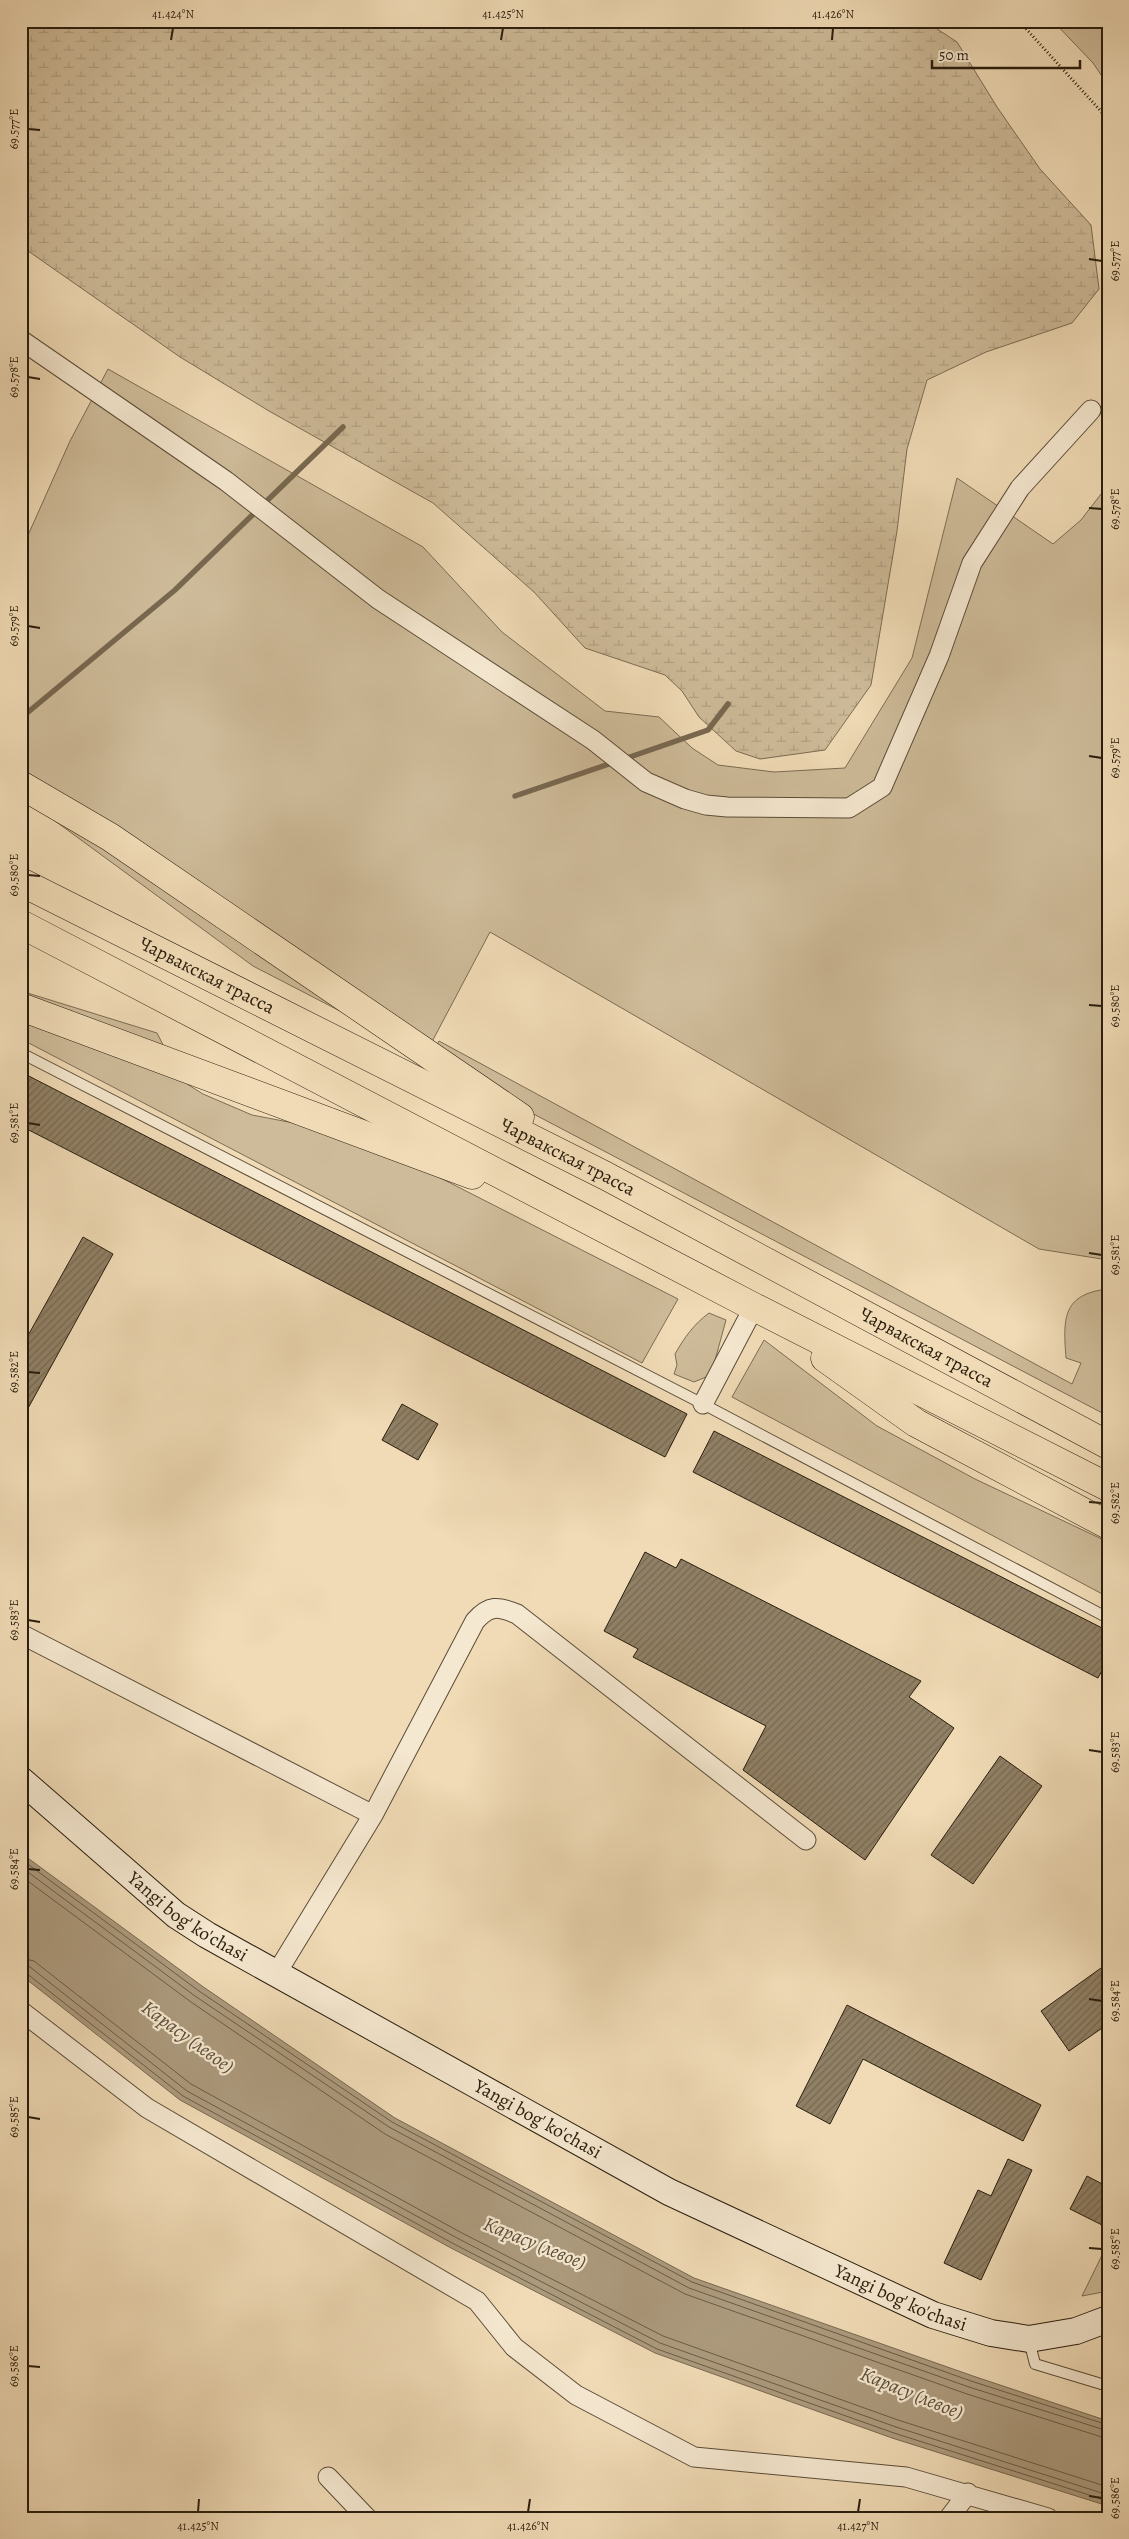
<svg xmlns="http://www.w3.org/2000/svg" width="1129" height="2539" font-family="Alegreya,serif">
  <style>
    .grass { fill: #cebb99; stroke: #7c6c53 }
    .wetland { fill: url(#wetland-marsh); stroke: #7c6c53 }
    .water { fill: #ac9a7d; stroke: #786850 }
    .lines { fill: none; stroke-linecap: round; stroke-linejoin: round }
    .shore { stroke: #6a5c45; stroke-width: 1 }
    .stream { stroke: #786850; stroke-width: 5.5 }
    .building { fill: url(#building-hatch); stroke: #291d0d }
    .lane-casing { stroke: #5b4c37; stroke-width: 12 }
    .street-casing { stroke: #5b4c37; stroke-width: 21 }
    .secondary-casing { stroke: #291d0d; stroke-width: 28 }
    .highway-casing { stroke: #291d0d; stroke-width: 29 }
    .path { stroke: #291d0d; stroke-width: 3; stroke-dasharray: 1 2.5; stroke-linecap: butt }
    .lane { stroke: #f5e8d0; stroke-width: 10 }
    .street { stroke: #f5e8d0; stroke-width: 19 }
    .secondary { stroke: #f5e8d0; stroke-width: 26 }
    .highway { stroke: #f0dbb6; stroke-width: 28 }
    .ticks { fill: none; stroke: #291d0d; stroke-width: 2 }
    .labels { text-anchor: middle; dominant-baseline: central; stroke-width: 4.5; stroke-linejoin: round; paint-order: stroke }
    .street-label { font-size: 19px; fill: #291d0d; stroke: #f5e8d0 }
    .water-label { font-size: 20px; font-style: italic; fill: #5d4f3a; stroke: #f5e8d0 }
    .neatline { fill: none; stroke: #291d0d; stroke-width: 2 }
    .ticks-label { font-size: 12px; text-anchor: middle; fill: #291d0d }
  </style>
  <defs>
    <pattern id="wetland-marsh" width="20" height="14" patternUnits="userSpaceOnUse" patternTransform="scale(1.25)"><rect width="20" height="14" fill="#cebb99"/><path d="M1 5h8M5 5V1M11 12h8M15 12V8" fill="none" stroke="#b1a083"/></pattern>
    <pattern id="building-hatch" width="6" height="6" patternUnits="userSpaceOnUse" patternTransform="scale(1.25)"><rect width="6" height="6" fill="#908065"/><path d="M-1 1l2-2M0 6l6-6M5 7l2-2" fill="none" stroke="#766852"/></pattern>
  </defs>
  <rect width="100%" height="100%" fill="#f0dbb6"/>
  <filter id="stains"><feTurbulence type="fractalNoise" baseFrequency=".004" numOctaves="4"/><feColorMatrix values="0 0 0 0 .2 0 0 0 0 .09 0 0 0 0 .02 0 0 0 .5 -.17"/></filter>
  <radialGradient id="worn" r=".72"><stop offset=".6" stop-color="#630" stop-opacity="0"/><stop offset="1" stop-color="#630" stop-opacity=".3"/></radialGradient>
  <path class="grass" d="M1053,21H1108V85L1093,63Z
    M108,369L423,547L502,632L605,711L659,717L692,748L718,765L774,772L845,768L912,658L957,478L1053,544L1081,520L1108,485V1260L1039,1249L490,932L425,1055L253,966L21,796V551L70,441Z
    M21,991L157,1033L176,1070L187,1084L203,1094L252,1115L356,1135L678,1299L642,1363L21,1039Z
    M439,1041L1072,1384L1081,1363L1066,1358C1063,1319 1062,1294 1108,1289V1416L429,1059Z
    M709,1313L726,1320L711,1375L694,1382L674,1374L677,1365L675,1354C684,1338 694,1324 709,1313Z
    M764,1340L877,1426L975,1479L1108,1542V1597L732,1397Z
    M1108,2243V2291L1082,2296Z"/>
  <path class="wetland" d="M21,21H925L957,42L997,107L1040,169L1091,225L1099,289L1072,323L986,352L927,380L907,449L897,531L871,685L825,750L760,759L736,751L699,717L682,691L665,675L585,648L534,592L433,503L269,411L180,357L21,246Z"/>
  <path class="water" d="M21,1853L202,1986L395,2118L694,2278L973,2376L1108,2421V2506L892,2438L655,2353L451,2248L180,2100L21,1975Z"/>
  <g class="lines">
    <path class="shore" d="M21,1859L199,1991L392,2122L692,2282L971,2381L1108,2425
      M21,1867L195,1996L389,2127L689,2288L969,2387L1108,2431
      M21,1876L191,2002L385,2134L685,2294L967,2394L1108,2439
      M21,1958L34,1961L191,2084L460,2232L663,2336L898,2420L1108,2487
      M21,1965L30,1967L187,2091L457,2238L660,2343L896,2427L1108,2495
      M21,1971L26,1973L183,2096L454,2244L657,2349L894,2433L1108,2501"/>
    <path class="stream" d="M21,718L175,590L343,427
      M624,759L708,730L728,704
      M515,796L615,762"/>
  </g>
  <path class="building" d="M21,1072L687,1414L665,1457L21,1126Z
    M83,1237L113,1254L21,1421V1348Z
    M402,1404L438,1424L418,1460L382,1440Z
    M714,1431L1108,1631V1659L1098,1678L693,1472Z
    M645,1552L676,1568L681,1559L921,1681L909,1697L954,1728L865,1860L743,1770L766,1726L633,1657L638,1649L604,1631Z
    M1000,1756L1042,1786L973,1884L931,1855Z
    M1108,1963V2024L1069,2051L1041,2011Z
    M847,2005L1041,2105L1023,2141L863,2059L830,2124L796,2106Z
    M1008,2159L1032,2170L981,2280L944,2263L978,2190L991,2196Z
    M1087,2176L1108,2187V2228L1070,2209Z"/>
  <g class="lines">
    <defs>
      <path id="lane" d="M21,1053L703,1404L1108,1618
        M1029,2340L1035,2364L1108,2386"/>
      <path id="street" d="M21,340L226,481L378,599L593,740L646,782L685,799L706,805L727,807L849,808L882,787L939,656L972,563L1020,488L1091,410
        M703,1404L754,1307
        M21,1634L373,1815
        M276,1974L373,1815L475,1621C489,1605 498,1606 517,1614L806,1840
        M21,2011L147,2108L477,2301L514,2347L576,2395L694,2457L906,2477L1048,2518
        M328,2477L367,2518
        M949,2518L968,2493"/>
      <g id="secondary">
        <path id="s1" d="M21,1780L176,1915L207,1935L669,2192L933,2315L991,2333L1029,2339L1076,2331L1108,2319"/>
      </g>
      <g id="highway">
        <path d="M21,785L110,837L520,1117"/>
        <path id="s2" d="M21,882L606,1176L1108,1445"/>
        <path d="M21,924L754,1307L1108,1487"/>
        <path d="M21,1007L472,1175"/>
        <path d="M825,1358L916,1423L1108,1525"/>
      </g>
    </defs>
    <use href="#lane" class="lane-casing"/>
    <use href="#street" class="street-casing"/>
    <use href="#secondary" class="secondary-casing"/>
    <use href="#highway" class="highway-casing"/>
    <path class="path" d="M1019,21L1108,119"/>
    <use href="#lane" class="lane"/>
    <use href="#street" class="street"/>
    <use href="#secondary" class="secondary"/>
    <use href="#highway" class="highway"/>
  </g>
  <path class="ticks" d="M171,40L173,28M501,40L503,28M832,40L833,28M28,129L40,130M1089,259L1102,261M28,377L40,379M1089,508L1102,509M28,626L40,628M1089,756L1102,758M28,875L40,876M1089,1005L1102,1006M28,1123L40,1125M1089,1253L1102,1255M28,1372L40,1373M1089,1502L1102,1503M28,1620L40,1622M1089,1750L1102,1752M28,1869L40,1870M1089,1999L1102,2001M28,2117L40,2119M1089,2248L1102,2249M28,2366L40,2367M1089,2496L1102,2498M198,2512L199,2499M528,2512L530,2499M858,2512L860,2499"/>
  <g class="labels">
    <g class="street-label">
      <text stroke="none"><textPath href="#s2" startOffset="208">Чарвакская трасса</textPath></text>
      <text stroke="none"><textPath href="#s2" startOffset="612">Чарвакская трасса</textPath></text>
      <text stroke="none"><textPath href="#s2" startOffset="1018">Чарвакская трасса</textPath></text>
      <text stroke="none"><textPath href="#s1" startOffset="216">Yangi bog' ko'chasi</textPath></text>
      <text stroke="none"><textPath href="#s1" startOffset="621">Yangi bog' ko'chasi</textPath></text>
      <text stroke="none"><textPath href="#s1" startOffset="1026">Yangi bog' ko'chasi</textPath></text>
    </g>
    <g class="water-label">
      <text transform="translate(188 2037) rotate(36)">Карасу (левое)</text>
      <text transform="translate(535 2243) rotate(22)">Карасу (левое)</text>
      <text transform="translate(912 2393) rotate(22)">Карасу (левое)</text>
    </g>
  </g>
  <rect width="1129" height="2539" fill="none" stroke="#f0dbb6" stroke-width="55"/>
  <path d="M932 60v8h148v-8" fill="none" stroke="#291d0d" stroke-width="2.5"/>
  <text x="939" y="60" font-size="15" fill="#291d0d" stroke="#f5e8d0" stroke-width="4" paint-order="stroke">50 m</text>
  <rect x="28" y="28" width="1074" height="2484" class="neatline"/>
  <g class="ticks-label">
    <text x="173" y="18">41.424°N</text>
    <text x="503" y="18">41.425°N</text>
    <text x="833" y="18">41.426°N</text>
    <text transform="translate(14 129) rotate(-90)" y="4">69.577°E</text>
    <text transform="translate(1115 261) rotate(-90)" y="4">69.577°E</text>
    <text transform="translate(14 377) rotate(-90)" y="4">69.578°E</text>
    <text transform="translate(1115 509) rotate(-90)" y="4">69.578°E</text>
    <text transform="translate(14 626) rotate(-90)" y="4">69.579°E</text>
    <text transform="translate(1115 758) rotate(-90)" y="4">69.579°E</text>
    <text transform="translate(14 875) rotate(-90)" y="4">69.580°E</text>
    <text transform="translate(1115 1006) rotate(-90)" y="4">69.580°E</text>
    <text transform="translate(14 1123) rotate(-90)" y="4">69.581°E</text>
    <text transform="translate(1115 1255) rotate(-90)" y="4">69.581°E</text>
    <text transform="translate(14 1372) rotate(-90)" y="4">69.582°E</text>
    <text transform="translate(1115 1503) rotate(-90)" y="4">69.582°E</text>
    <text transform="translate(14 1620) rotate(-90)" y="4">69.583°E</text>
    <text transform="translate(1115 1752) rotate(-90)" y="4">69.583°E</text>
    <text transform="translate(14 1869) rotate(-90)" y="4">69.584°E</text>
    <text transform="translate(1115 2001) rotate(-90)" y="4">69.584°E</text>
    <text transform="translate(14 2117) rotate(-90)" y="4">69.585°E</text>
    <text transform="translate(1115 2249) rotate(-90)" y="4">69.585°E</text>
    <text transform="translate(14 2366) rotate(-90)" y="4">69.586°E</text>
    <text transform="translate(1115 2498) rotate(-90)" y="4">69.586°E</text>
    <text x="198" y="2530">41.425°N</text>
    <text x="528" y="2530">41.426°N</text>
    <text x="858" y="2530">41.427°N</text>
  </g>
  <rect width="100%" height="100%" filter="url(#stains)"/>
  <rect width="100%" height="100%" fill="url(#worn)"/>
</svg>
